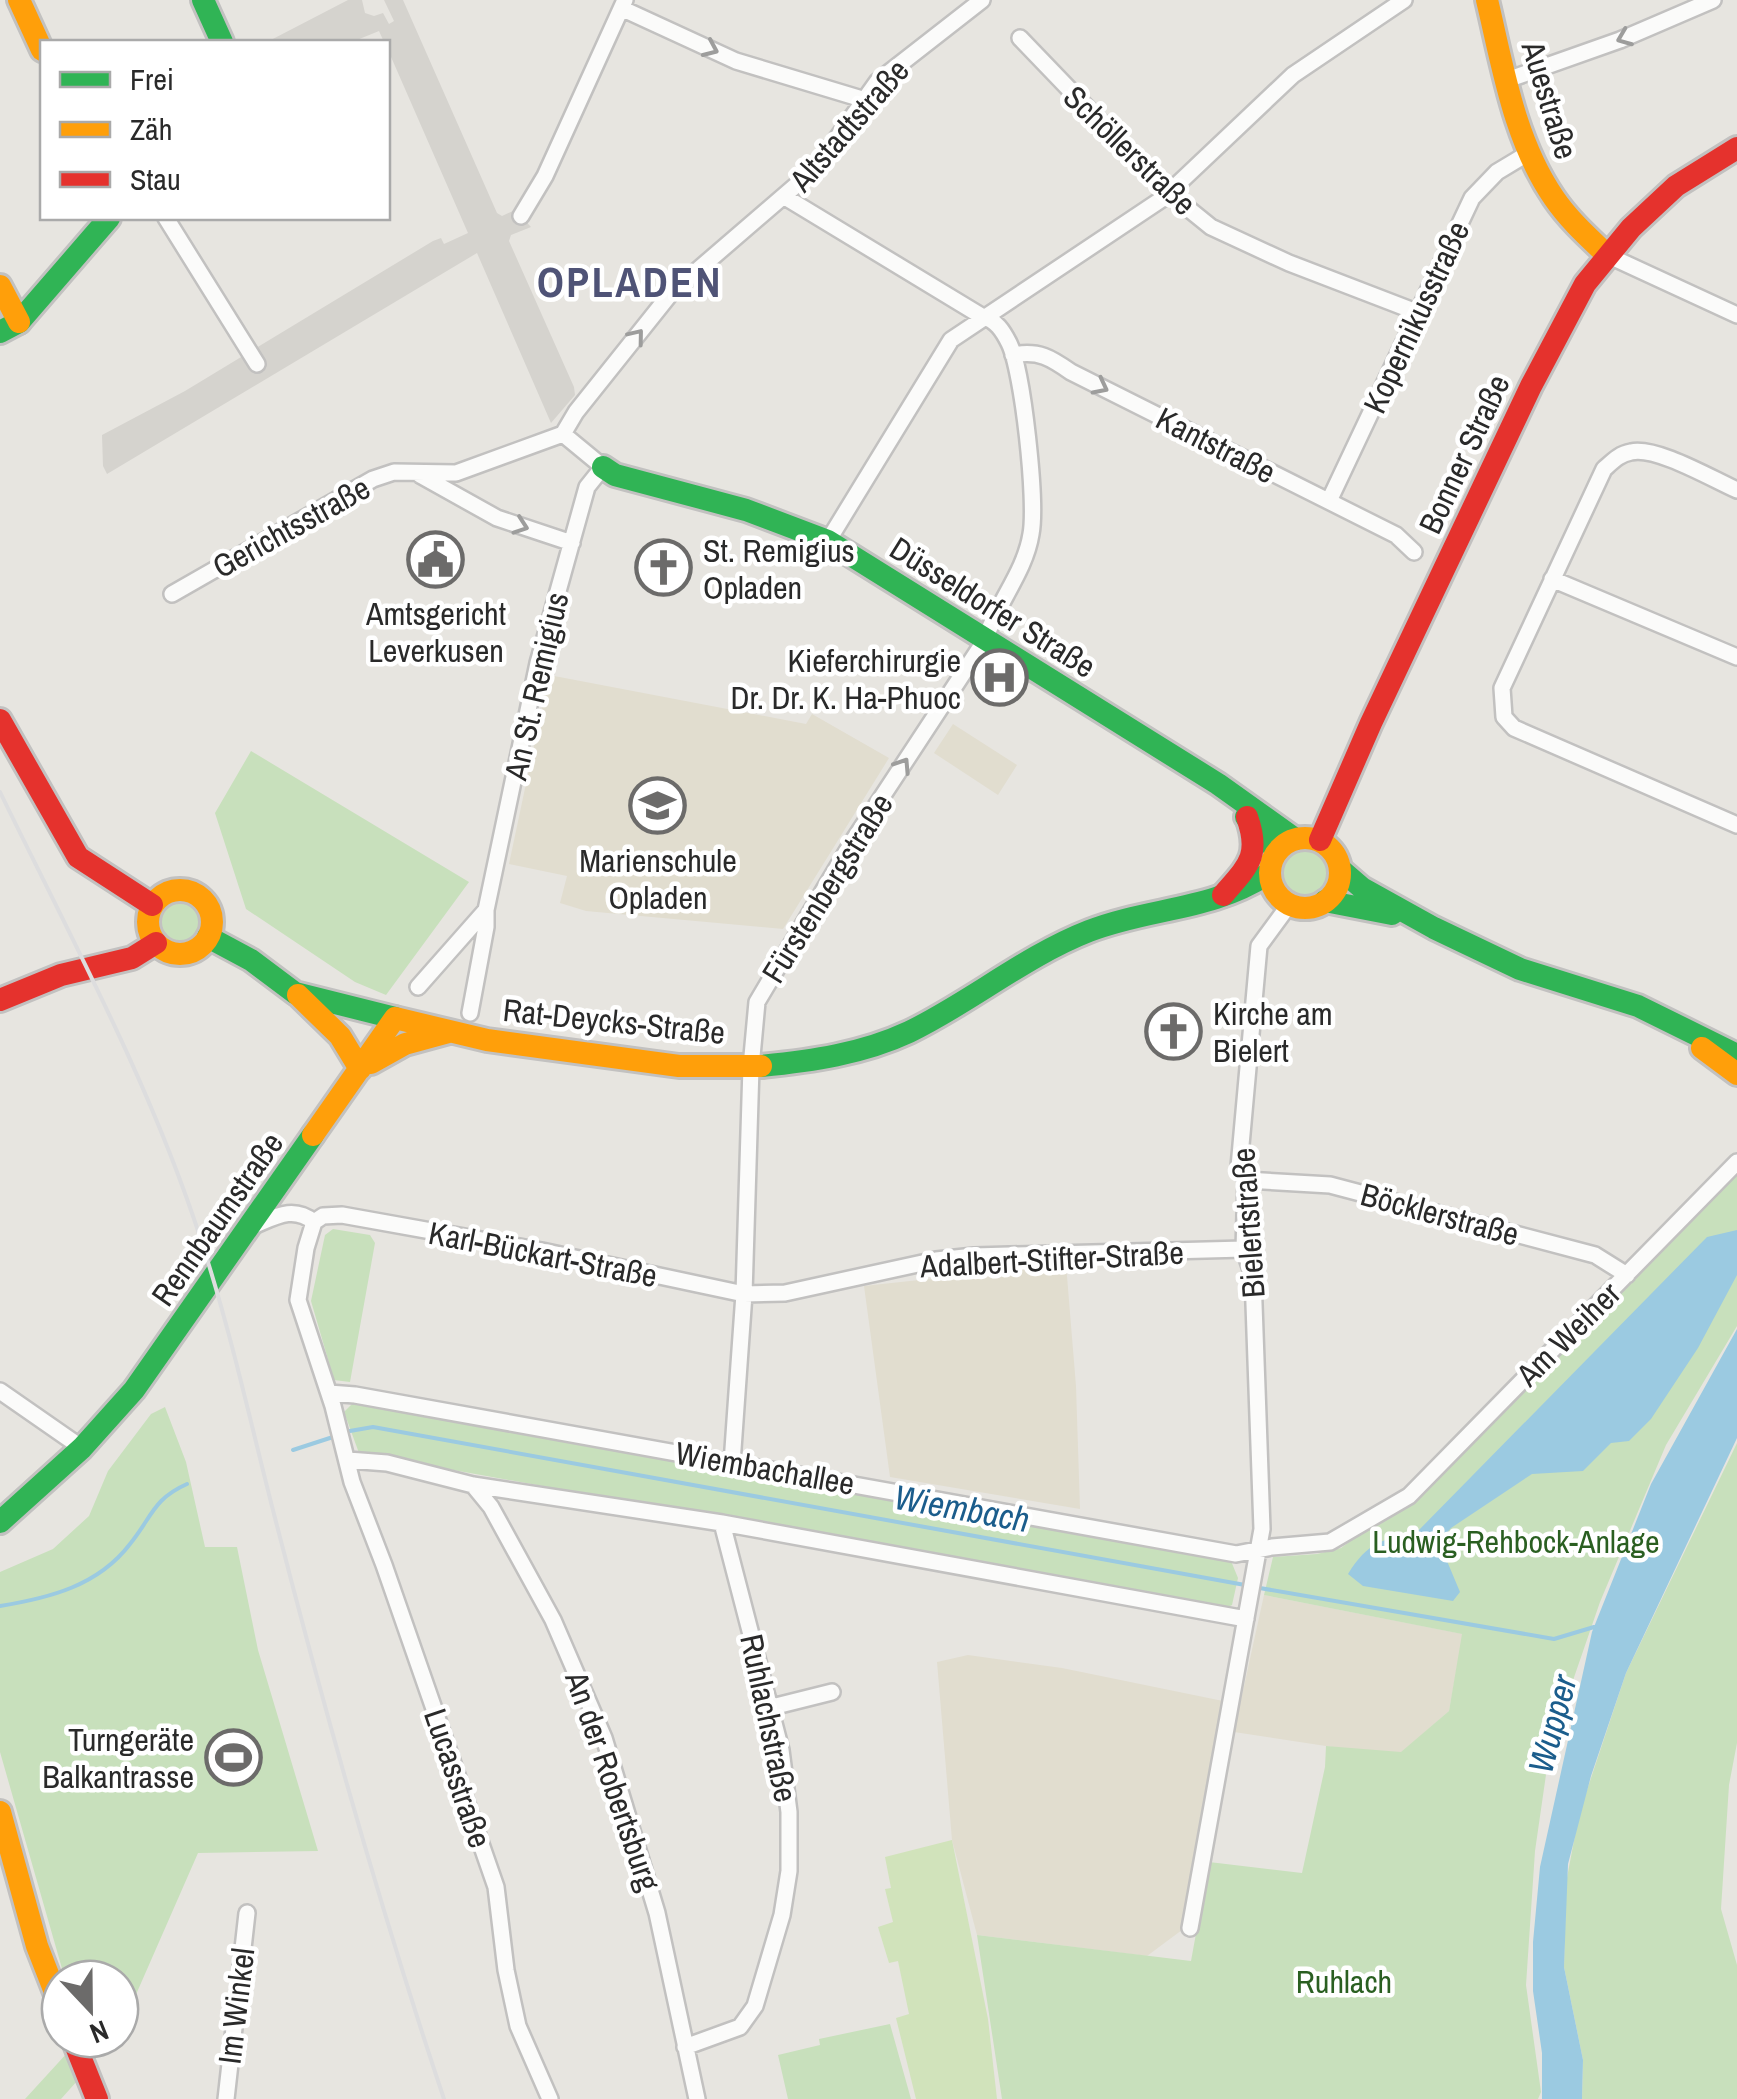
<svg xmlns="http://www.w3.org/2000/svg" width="1737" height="2099" font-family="'Archivo Narrow',sans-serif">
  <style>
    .education { fill: #e1ddcf }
    .green { fill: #c8e0bc }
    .pitch { fill: #d1e3bb }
    .plaza { fill: #d5d3ce }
    .water { fill: #9bcae1 }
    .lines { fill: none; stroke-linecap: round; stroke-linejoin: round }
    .stream { stroke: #9bcae1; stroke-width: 4 }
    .street-casing { stroke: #c2c1c0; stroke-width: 20 }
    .fast-casing { stroke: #c2c1c0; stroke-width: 28 }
    .slow-casing { stroke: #c2c1c0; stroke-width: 28 }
    .jam-casing { stroke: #c2c1c0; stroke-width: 28 }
    .street { stroke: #fbfbfa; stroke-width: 15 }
    .fast { stroke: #30b455; stroke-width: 22 }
    .slow { stroke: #ff9f0a; stroke-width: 22 }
    .jam { stroke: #e5322d; stroke-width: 22 }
    .rail { stroke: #ddddde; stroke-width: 4 }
    .oneway { stroke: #9d9d9c }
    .labels { text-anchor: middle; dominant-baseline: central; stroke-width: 9; stroke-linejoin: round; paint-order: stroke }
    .street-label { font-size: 32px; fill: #2a2a2a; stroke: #fff }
    .poi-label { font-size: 32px; fill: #2a2a2a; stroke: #fff; text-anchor: start }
    .park-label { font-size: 32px; fill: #2a5f21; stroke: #fff }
    .water-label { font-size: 35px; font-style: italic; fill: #1b5d8c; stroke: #fff }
    .district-label { font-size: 42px; font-weight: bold; letter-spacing: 2.5px; fill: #4f5376; stroke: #fff }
  </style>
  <rect width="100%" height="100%" fill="#e7e5e0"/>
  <path class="education" d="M549,675L806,724L812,714L889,758L783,929L586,911L560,903L567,876L509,864Z
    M953,724L1017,765L998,795L934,753Z
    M1066,1264L1076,1386L1080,1509L890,1477L864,1286Z
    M1264,1595L1463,1634L1449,1711L1401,1753L1352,1750L1234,1732Z
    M968,1655L1062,1668L1223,1701L1186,1927L1147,1956L977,1935L952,1840L937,1662Z"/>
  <path class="green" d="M251,751L469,882L386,995L355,982L246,909L215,813Z
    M1279 872a25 25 0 1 1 50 0a25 25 0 1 1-50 0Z
    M156 921a24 24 0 1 1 48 0a24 24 0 1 1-48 0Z
    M1737,1173V1326L1666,1445L1600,1602L1550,1747L1535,1851L1526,1985L1541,2092L1538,2099H1002L977,1935L1191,1961L1209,1862L1302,1873L1325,1767L1326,1746L1401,1752L1449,1711L1462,1634L1264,1595L1273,1557L1317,1554L1341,1548L1364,1531L1408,1507L1567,1342Z
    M333,1229L370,1235L375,1243L350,1382L334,1380L311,1301L325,1235Z
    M368,1403L1231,1561L1238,1578L1232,1605L1224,1609L359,1453L344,1412L352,1404Z
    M165,1407L186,1462L205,1547H237L258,1650L318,1851L198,1853L120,2031V1979H65L0,1752V1572L53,1549L89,1516L108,1471L151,1414Z
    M1737,1443V1743L1729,1785L1721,1909L1737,1965V2099H1582L1583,2060L1564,1967L1566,1883L1579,1814L1626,1673Z
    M890,2024L911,2099H788L778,2055L820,2045L819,2039Z
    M68,2052L78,2080L61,2099H25Z"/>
  <path class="pitch" d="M952,1840L988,2019L997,2099H916L896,2018L909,2014L898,1961L889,1963L878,1927L893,1922L885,1889L891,1888L885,1857Z"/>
  <path class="plaza" d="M348,0H362L365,13L374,16L383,13L389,24L394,21L384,0H403L497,213L502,216L515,210L531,227L511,235L509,241L574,387L575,395L551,423L477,253L107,474L103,466L102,435L185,391L433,241L441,238L444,244L468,233L388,50V42H384L379,31L352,42H267Z"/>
  <path class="water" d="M1737,1230V1275L1698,1348L1651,1419L1629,1441L1611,1443L1583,1471L1532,1474L1451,1528L1439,1542L1460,1592L1453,1601L1363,1586L1348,1574C1368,1542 1381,1540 1417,1532L1707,1237Z
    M1737,1329V1438L1626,1673L1591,1776L1568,1864L1564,1967L1583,2060L1582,2099H1542V2053L1533,1991V1942L1540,1867L1592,1632L1651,1484Z"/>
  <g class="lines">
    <path class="stream" d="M344,1432L373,1427L1245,1585
      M293,1450L336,1436
      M1254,1587L1554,1639L1594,1627
      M0,1606C49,1598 98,1586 130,1544C152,1517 153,1499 187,1484"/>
    <defs>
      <path id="street" d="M623,9L736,61L862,99
        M1020,38L1169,193L1211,227L1289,263L1419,313
        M1507,80L1620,40L1713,0
        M521,216L545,176L625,0
        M166,218L257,364
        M1607,255L1737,315
        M1013,355C1039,350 1051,358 1071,372L1396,535L1414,552
        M563,434L576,412L671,293L815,169L877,82L982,0
        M420,475L497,518L572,543
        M1737,490C1712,479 1656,446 1631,452C1619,454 1612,462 1604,469L1502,688L1504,717L1514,728L1737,825
        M1329,501L1472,198L1497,172L1527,154
        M828,541L951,340L1162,199L1293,75L1404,0
        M1552,579L1737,657
        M172,594L373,479L394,472L456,473L563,434
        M418,987L486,910
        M470,1013L486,927V910L538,663L587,487L603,467L563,434
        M1246,1180L1330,1185L1595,1255L1627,1275
        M253,1226C275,1217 293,1205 314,1222
        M0,1391L82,1448
        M329,1393L355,1395L1236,1554L1272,1547L1330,1542L1409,1496L1737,1162
        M348,1460L387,1463L473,1485L722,1523L1246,1619
        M732,1463L744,1294L751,1067L757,1002L853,841L985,640C997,603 1025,572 1031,534C1037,502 1023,371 1009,343C1003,331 996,320 983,317L785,197
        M473,1485L491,1507L553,1620L604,1738L657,1913L697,2099
        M772,1707L832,1692
        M1190,1928L1262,1529L1253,1276L1244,1249L1246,1180L1239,1167L1259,946L1289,905
        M685,2047L740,2027L755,2006L782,1915L789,1871V1812L781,1750L722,1523
        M226,2099L247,1913
        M550,2099L518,2026L506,1970L496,1887L384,1565L352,1482L333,1406L298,1300L306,1248L314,1222L323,1216L342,1215L542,1251L744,1294L785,1293L936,1260L974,1256L1244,1249"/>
      <path id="fast" d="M203,0L222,42
        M0,332L19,322L109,218
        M603,467L615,475L746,510L828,541L1218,784L1295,839
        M1246,817L1277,851
        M1340,869L1362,888L1434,928L1520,969L1638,1006L1737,1055
        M1325,901L1392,914
        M208,937L251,960L295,993L395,1018
        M761,1066C811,1061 862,1054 909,1032C971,1002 1025,956 1089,931C1151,907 1212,911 1269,873
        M0,1522L82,1448L134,1390L313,1135"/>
      <path id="slow" d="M19,0L42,50
        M1487,0C1503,67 1514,140 1554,198C1569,220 1588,237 1607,255
        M0,286L19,322
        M1270 873a35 35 0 1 1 70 0a35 35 0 1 1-70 0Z
        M148 922a32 32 0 1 1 64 0a32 32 0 1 1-64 0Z
        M298,995L340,1036L360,1069
        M1702,1048L1737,1074
        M371,1063L405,1044L449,1032
        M313,1135L395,1018L487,1040L679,1066H761
        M0,1812L37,1946L60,2005"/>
      <path id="jam" d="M0,720L78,857L152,905
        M1320,840L1371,723L1531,386L1585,284L1631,228L1676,186L1737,148
        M1223,895C1248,866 1261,856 1247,817
        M0,1000L61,975L132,958L156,943
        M73,2039L97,2099"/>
    </defs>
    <use href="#street" class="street-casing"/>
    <use href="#fast" class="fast-casing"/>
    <use href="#slow" class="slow-casing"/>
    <use href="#jam" class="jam-casing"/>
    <use href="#street" class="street"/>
    <use href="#fast" class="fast"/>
    <use href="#slow" class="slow"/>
    <use href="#jam" class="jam"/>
    <path class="rail" d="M0,792C71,938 151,1085 201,1240C231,1332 251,1425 275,1518C325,1713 380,1908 444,2099"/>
  </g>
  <defs><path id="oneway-chevron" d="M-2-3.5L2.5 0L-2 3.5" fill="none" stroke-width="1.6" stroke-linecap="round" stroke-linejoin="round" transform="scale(2.5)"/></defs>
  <g class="oneway">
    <use href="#oneway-chevron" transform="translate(1624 38) rotate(158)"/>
    <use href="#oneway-chevron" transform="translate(711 49) rotate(24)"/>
    <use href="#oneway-chevron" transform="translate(637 336) rotate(-51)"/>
    <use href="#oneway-chevron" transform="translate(1101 387) rotate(27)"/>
    <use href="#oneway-chevron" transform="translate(521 526) rotate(19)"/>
    <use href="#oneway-chevron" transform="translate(903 765) rotate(-57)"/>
  </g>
  <defs>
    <symbol id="civic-ring" viewBox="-11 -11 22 22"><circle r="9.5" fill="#fff" stroke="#6c6b6a" stroke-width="1.5"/><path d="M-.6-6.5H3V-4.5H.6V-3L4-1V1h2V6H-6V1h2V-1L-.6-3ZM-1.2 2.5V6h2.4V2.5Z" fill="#6c6b6a"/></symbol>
    <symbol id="church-ring" viewBox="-11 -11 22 22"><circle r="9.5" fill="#fff" stroke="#6c6b6a" stroke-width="1.5"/><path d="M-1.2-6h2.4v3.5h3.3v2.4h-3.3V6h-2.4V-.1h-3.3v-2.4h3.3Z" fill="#6c6b6a"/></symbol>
    <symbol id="hospital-ring" viewBox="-11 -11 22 22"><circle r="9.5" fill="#fff" stroke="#6c6b6a" stroke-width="1.5"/><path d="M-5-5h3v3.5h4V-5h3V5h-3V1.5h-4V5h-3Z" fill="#6c6b6a"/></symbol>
    <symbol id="school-ring" viewBox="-11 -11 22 22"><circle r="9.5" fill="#fff" stroke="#6c6b6a" stroke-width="1.5"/><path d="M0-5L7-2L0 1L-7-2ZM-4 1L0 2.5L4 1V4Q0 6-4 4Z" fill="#6c6b6a"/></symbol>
    <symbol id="stadium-ring" viewBox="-11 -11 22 22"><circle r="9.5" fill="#fff" stroke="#6c6b6a" stroke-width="1.5"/><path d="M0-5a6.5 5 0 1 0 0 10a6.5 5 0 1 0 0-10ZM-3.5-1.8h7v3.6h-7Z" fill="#6c6b6a"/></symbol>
  </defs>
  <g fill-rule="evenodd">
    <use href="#civic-ring" x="404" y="528" width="63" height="63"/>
    <use href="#church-ring" x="632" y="536" width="63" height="63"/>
    <use href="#hospital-ring" x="968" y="646" width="63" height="63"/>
    <use href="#school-ring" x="626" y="774" width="63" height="63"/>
    <use href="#church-ring" x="1142" y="1000" width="63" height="63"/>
    <use href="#stadium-ring" x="202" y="1726" width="63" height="63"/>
  </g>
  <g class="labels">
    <g class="street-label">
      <text transform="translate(1550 100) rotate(73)">Auestraße</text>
      <text transform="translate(849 125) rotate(-49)">Altstadtstraße</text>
      <text transform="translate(1130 150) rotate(44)">Schöllerstraße</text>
      <text transform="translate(1416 317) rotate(-65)">Kopernikusstraße</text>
      <text transform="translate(1216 445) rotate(27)">Kantstraße</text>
      <text transform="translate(1464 454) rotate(-65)">Bonner Straße</text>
      <text transform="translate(291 527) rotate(-29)">Gerichtsstraße</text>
      <text transform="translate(993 607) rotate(32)">Düsseldorfer Straße</text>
      <text transform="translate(536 686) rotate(-77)">An St. Remigius</text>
      <text transform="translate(827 888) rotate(-58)">Fürstenbergstraße</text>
      <text transform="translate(614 1021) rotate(6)">Rat-Deycks-Straße</text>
      <text transform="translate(1440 1214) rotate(15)">Böcklerstraße</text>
      <text transform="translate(217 1219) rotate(-55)">Rennbaumstraße</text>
      <text transform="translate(1248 1223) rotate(-94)">Bielertstraße</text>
      <text transform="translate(543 1254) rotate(11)">Karl-Bückart-Straße</text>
      <text transform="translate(1052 1259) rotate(-3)">Adalbert-Stifter-Straße</text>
      <text transform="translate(1568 1334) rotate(-45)">Am Weiher</text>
      <text transform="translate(765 1468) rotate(10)">Wiembachallee</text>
      <text transform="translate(769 1718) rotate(78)">Ruhlachstraße</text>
      <text transform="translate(458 1778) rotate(71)">Lucasstraße</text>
      <text transform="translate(613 1781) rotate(71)">An der Robertsburg</text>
      <text transform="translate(236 2006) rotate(-83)">Im Winkel</text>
    </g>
    <g class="poi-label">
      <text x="703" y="550">St. Remigius<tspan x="703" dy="37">Opladen</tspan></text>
      <text x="436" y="613" text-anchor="middle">Amtsgericht<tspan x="436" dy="37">Leverkusen</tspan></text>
      <text x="961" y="660" text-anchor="end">Kieferchirurgie<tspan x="961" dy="37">Dr. Dr. K. Ha-Phuoc</tspan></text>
      <text x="658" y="860" text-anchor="middle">Marienschule<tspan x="658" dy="37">Opladen</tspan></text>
      <text x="1213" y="1013">Kirche am<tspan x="1213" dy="37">Bielert</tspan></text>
      <text x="194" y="1739" text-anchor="end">Turngeräte<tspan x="194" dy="37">Balkantrasse</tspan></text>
    </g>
    <g class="park-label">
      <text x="1516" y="1541">Ludwig-Rehbock-Anlage</text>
      <text x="1344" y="1981">Ruhlach</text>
    </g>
    <g class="water-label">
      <text transform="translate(962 1508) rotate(10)">Wiembach</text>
      <text transform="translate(1552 1724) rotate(-75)">Wupper</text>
    </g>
    <g class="district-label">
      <text x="630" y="282">OPLADEN</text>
    </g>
  </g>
  <rect x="40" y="40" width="350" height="180" fill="#ffffff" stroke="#aaaaaa" stroke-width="2.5"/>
  <rect x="60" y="72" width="50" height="15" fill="#30b455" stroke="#aaaaaa" stroke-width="2.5"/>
  <text x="130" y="90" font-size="30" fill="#2a2a2a">Frei</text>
  <rect x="60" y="122" width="50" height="15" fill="#ff9f0a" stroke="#aaaaaa" stroke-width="2.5"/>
  <text x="130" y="140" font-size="30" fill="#2a2a2a">Zäh</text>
  <rect x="60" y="172" width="50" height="15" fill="#e5322d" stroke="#aaaaaa" stroke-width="2.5"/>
  <text x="130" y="190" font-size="30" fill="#2a2a2a">Stau</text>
  <g transform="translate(90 2009) rotate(158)"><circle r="48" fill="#ffffff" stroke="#aaaaaa" stroke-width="2.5"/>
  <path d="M0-8L18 38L0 25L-18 38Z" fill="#6c6b6a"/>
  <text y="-15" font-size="28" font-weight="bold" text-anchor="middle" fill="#2a2a2a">N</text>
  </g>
</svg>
